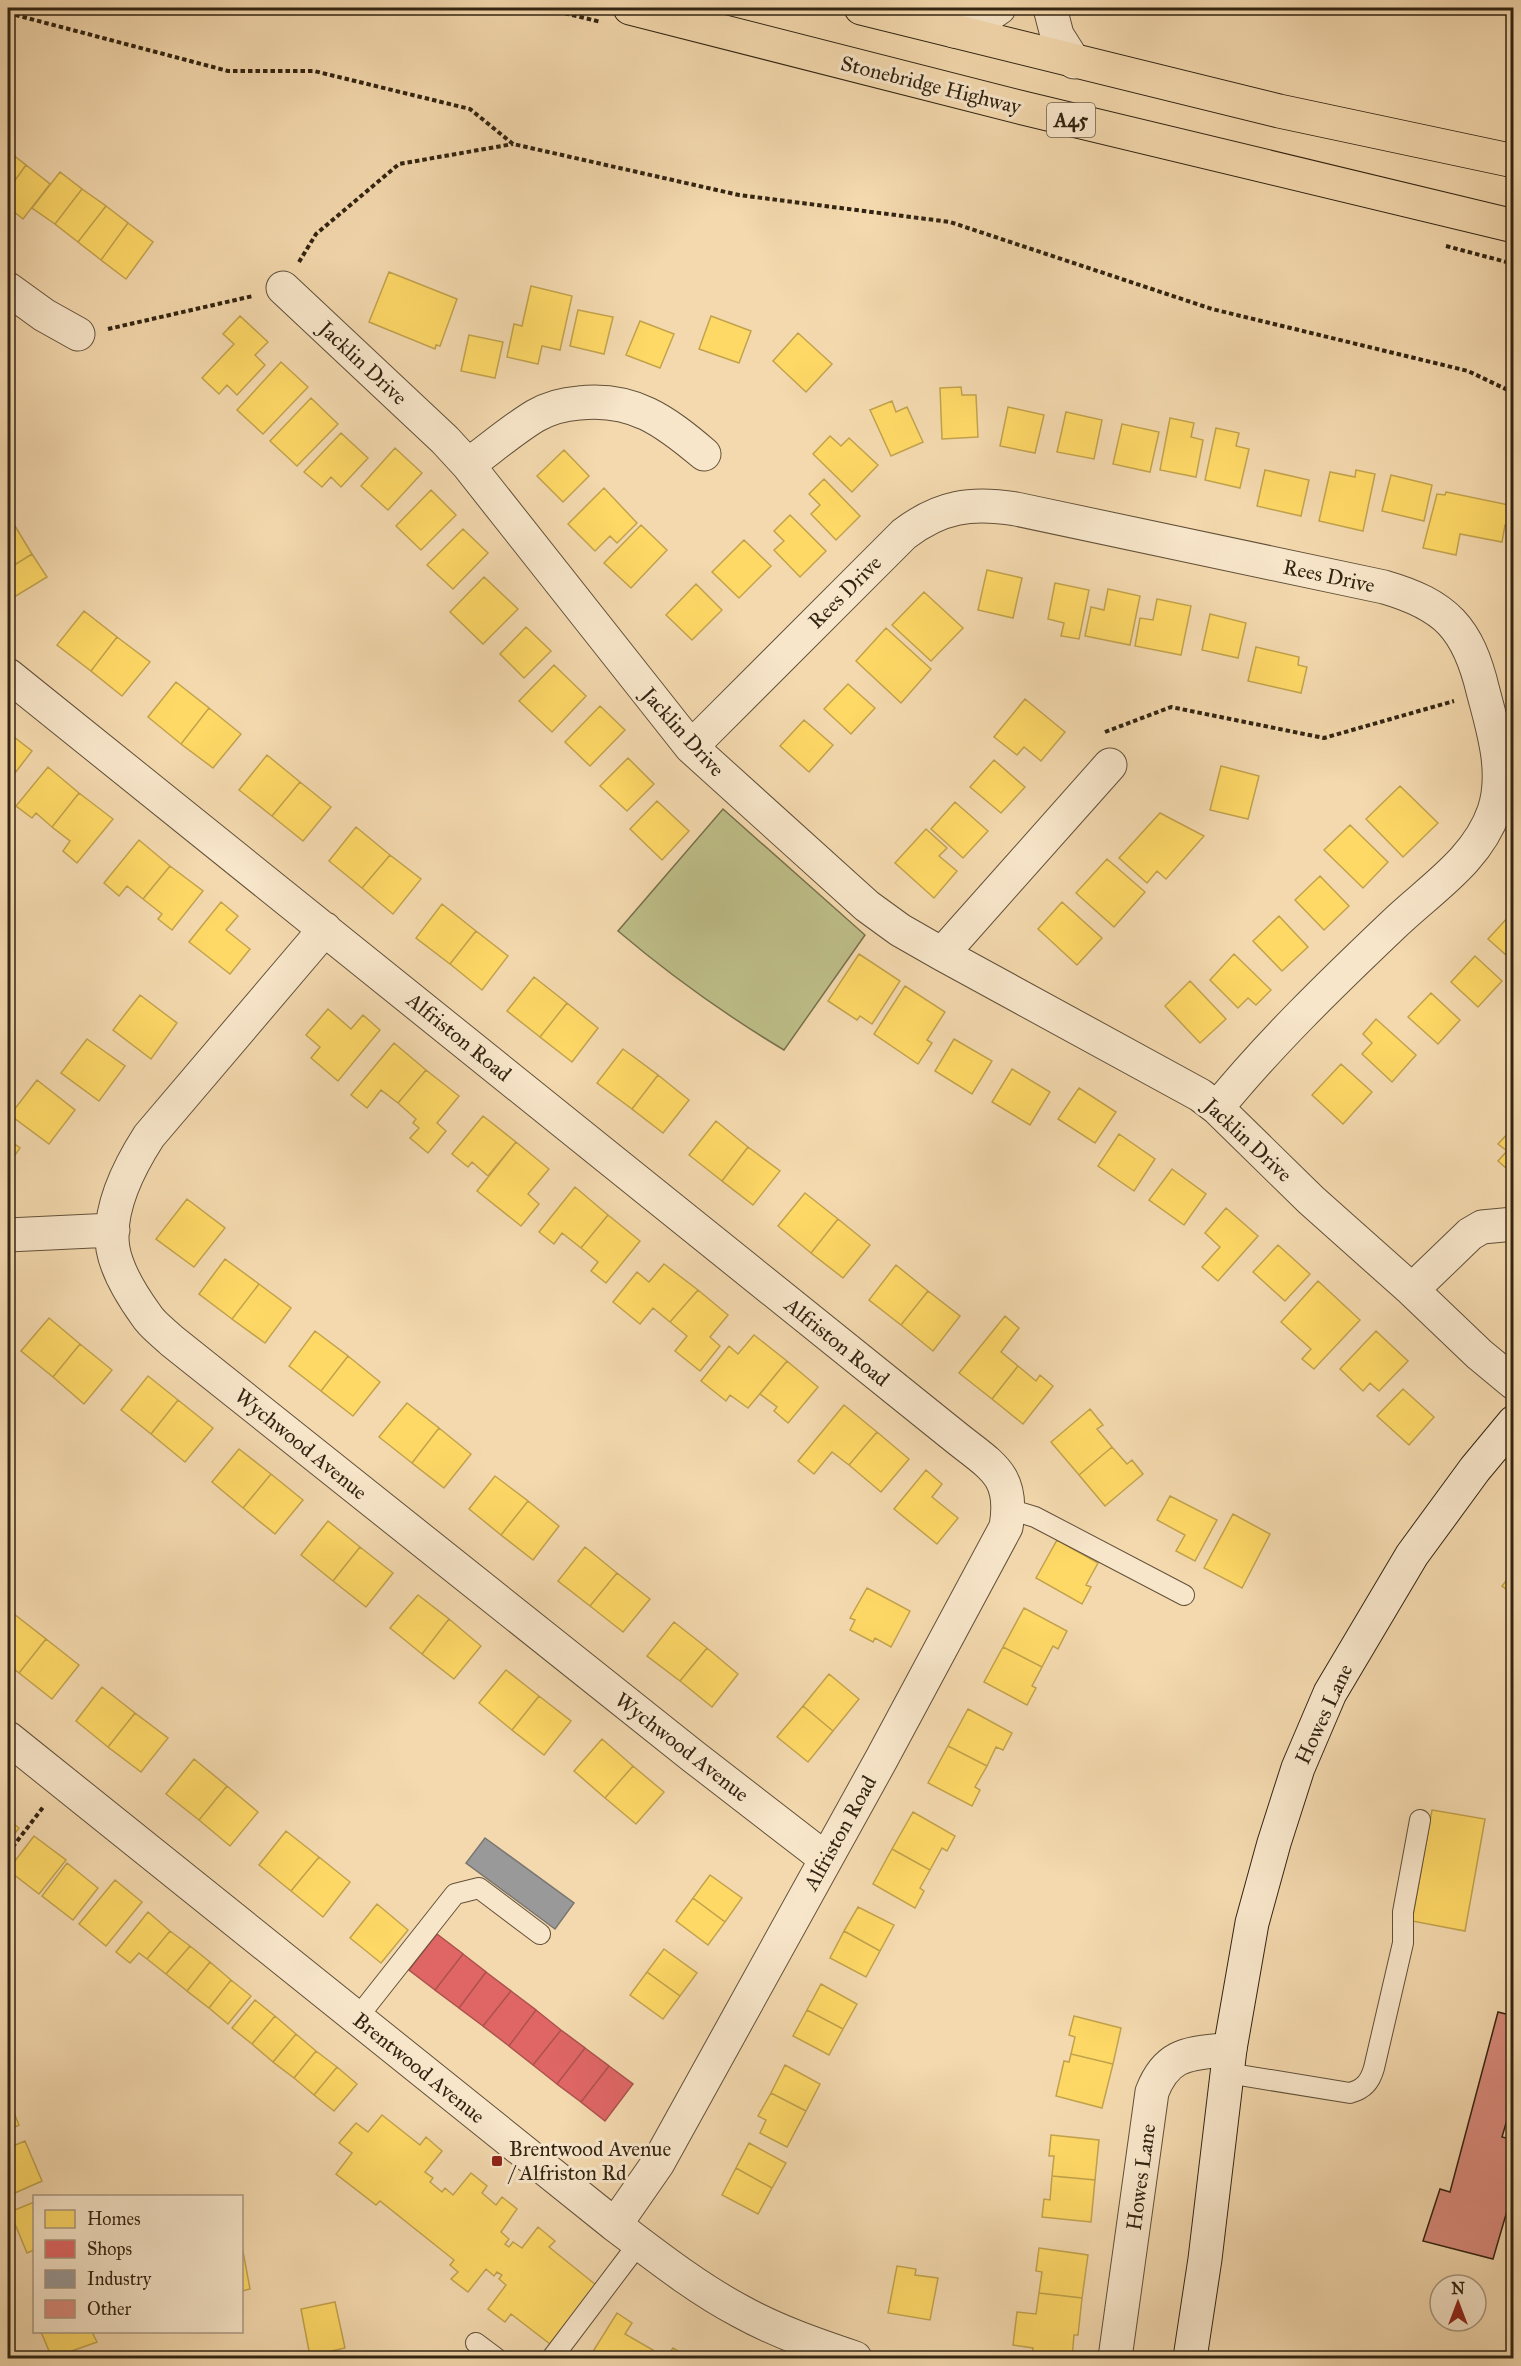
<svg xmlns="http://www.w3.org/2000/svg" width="1521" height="2366" font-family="'IM FELL Great Primer',serif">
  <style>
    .green { fill: #bebe88; stroke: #78714d; stroke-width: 1.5 }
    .homes { fill: #ffd966; stroke: #c2a34d; stroke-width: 1.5 }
    .shops { fill: #e06666; stroke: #ac524d; stroke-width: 1.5 }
    .industry { fill: #999; stroke: #7a7670; stroke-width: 1.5 }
    .building { fill: #da8b7d; stroke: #322412; stroke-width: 1.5 }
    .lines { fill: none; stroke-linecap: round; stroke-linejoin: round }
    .service-casing { stroke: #625139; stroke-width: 22 }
    .minor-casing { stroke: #625139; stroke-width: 35 }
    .tertiary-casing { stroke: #625139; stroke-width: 35 }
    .secondary-casing { stroke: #322412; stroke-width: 35 }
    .trunk-casing { stroke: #322412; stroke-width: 35 }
    .path { stroke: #322412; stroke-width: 4; stroke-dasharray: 4.5 3; stroke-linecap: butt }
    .service { stroke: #f8e6ca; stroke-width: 20 }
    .minor { stroke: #f8e6ca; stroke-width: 33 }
    .tertiary { stroke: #f8e6ca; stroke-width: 33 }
    .secondary { stroke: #f8e6ca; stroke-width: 33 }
    .trunk { stroke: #f4d9ae; stroke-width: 33 }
    .poi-dot { fill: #8f2418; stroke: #f8e6ca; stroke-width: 2 }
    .labels { text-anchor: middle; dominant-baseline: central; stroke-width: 6; stroke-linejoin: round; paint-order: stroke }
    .shield { fill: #f8e6ca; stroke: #6d5e49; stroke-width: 1.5 }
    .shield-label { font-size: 20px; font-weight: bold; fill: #322412 }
    .street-label { font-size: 21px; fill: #322412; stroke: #f8e6ca }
    .poi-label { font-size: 21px; fill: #322412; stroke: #f8e6ca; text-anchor: start }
  </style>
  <rect width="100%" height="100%" fill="#f4d9ae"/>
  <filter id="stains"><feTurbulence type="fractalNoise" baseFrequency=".00333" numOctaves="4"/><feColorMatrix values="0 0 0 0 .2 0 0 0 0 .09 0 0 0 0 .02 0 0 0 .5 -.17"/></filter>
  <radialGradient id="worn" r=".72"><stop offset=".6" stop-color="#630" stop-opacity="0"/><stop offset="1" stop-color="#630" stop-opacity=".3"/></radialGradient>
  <path class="green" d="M723,809L865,935L784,1050C724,1014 671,976 618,931Z"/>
  <path class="homes" d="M8,151L26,165L8,190Z
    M26,165L50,184L23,219L8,207V190Z
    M60,172L82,189L55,224L32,208Z
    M82,189L106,206L78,242L55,224Z
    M106,206L128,223L101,260L78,242Z
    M128,223L153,242L126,279L101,260Z
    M389,272L457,299L440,346L436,345L435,349L369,322Z
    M531,286L572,296L560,350L542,346L538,364L507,357L514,324L522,326Z
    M578,310L613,317L604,354L570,346Z
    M240,316L268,342L255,355L265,365L237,395L227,385L219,394L202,378L234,344L223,334Z
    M711,316L751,331L739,363L699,349Z
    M640,321L674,334L660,368L626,355Z
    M798,333L832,364L806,392L773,361Z
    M469,335L503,342L495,378L461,371Z
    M281,362L308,387L263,434L237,410Z
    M961,387L962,395H976L978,437L942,439L940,388Z
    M311,398L338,424L297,466L270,441Z
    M892,401L896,412L907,407L923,442L891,456L870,410Z
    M1008,407L1044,415L1035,453L1000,446Z
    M1066,412L1102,420L1094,459L1057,452Z
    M1170,418L1194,423L1191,437L1203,440L1196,477L1160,470Z
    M1122,424L1159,432L1150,472L1113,464Z
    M1216,428L1239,433L1236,446L1249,449L1240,488L1205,480Z
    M341,433L368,458L341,487L331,477L322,487L304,472Z
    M830,436L841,446L849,438L878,465L852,492L813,454Z
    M395,448L422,473L388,510L361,486Z
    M564,450L589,476L563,502L537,476Z
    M1265,470L1309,480L1301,516L1257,506Z
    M1356,470L1375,474L1363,531L1319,521L1330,472L1355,477Z
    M1391,475L1432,485L1424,521L1382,511Z
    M824,479L860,516L836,540L811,514L820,505L809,494Z
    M604,488L637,523L617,543L610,536L595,551L568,524Z
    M431,490L456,515L421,550L396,526Z
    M1446,492L1514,506V526L1505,525L1502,542L1460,534L1456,555L1423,548L1437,494L1445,495Z
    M790,515L826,551L800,577L774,550L784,541L774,531Z
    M641,525L667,550L631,588L604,563Z
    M15,526L32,554L8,569V531Z
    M463,529L488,553L453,589L427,565Z
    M744,540L771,566L739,598L712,572Z
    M32,554L47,577L11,599L8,593V569Z
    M987,570L1022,578L1013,618L978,610Z
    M484,577L518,609L483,644L450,612Z
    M1055,583L1089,590L1079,639L1061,636L1064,623L1048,619Z
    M696,584L722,610L692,640L666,615Z
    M1108,589L1140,596L1130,645L1085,636L1091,607L1104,610Z
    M924,592L963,628L931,661L892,625Z
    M1157,599L1191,606L1181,655L1135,646L1140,618L1153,620Z
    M84,611L117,637L91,671L57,645Z
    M1210,614L1246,623L1238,658L1202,650Z
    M526,627L551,651L524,678L500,654Z
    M886,628L931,669L901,703L856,661Z
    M117,637L150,662L122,696L91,671Z
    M1256,647L1299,657L1298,665L1307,667L1301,693L1248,681Z
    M554,665L586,696L552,732L519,701Z
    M176,682L209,708L181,744L148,717Z
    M848,684L875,708L851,734L824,709Z
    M1025,699L1065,732L1041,761L1024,747L1017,755L994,737Z
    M600,706L625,730L590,766L565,742Z
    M209,708L241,734L213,768L181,744Z
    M804,720L833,745L809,772L780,746Z
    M14,737L32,751L8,782V746Z
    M267,755L300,782L272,816L239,790Z
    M628,758L654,784L627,811L600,786Z
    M994,760L1025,787L1001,813L970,787Z
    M1221,766L1259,776L1248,819L1210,810Z
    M48,767L79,793L52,827L36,813L32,818L16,806Z
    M300,782L331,807L303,841L272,816Z
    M1400,786L1438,823L1403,857L1366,819Z
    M79,793L113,819L77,863L63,851L70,841L52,827Z
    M657,801L689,831L662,860L630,829Z
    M955,802L988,831L963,858L931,829Z
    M1160,813L1204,836L1166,879L1157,871L1147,883L1119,858Z
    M1350,825L1388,862L1363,888L1324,850Z
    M356,827L390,855L362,888L329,861Z
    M926,829L947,848L939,856L957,871L934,898L895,863Z
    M139,840L170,866L143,899L127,886L119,896L104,883Z
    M390,855L421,879L393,914L362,888Z
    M1107,859L1145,892L1114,927L1076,893Z
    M170,866L203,891L172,930L158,919L162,914L143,899Z
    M1320,876L1349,906L1324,930L1295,900Z
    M221,902L238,916L226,930L250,949L230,974L189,942Z
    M1062,902L1102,938L1077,965L1038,929Z
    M442,904L476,931L450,964L416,938Z
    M1511,914L1514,916V962L1488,939Z
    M1279,916L1308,947L1282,971L1253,941Z
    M476,931L508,956L482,990L450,964Z
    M859,954L900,981L872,1024L860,1016L857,1020L828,1001Z
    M1234,954L1271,990L1256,1005L1248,998L1238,1008L1210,980Z
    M1475,956L1502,981L1478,1007L1451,982Z
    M534,977L567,1003L540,1037L507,1011Z
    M1190,981L1226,1019L1200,1043L1165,1006Z
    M905,986L945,1012L927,1040L932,1043L918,1064L874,1034Z
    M1431,993L1460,1020L1438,1044L1408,1017Z
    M140,995L177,1023L151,1059L113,1030Z
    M567,1003L598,1028L572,1062L540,1037Z
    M328,1009L351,1029L363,1015L380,1030L338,1081L311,1058L320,1047L306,1035Z
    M1376,1019L1416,1055L1392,1082L1362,1054L1372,1043L1363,1034Z
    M87,1039L125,1066L99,1101L61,1073Z
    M954,1039L992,1061L972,1094L935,1071Z
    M394,1043L426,1070L398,1103L381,1090L367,1108L351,1095Z
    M623,1049L658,1075L632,1109L597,1083Z
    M1341,1064L1372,1092L1343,1124L1312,1095Z
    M1012,1069L1050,1092L1030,1125L992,1102Z
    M426,1070L459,1096L437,1123L446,1131L428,1153L410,1138L419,1128L413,1123L416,1119L398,1103Z
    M658,1075L689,1100L663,1133L632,1109Z
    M37,1080L75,1110L49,1144L10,1115Z
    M1079,1088L1116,1112L1095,1143L1058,1119Z
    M483,1116L516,1142L488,1176L472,1162L468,1167L452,1154Z
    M716,1121L748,1147L722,1181L689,1155Z
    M1514,1127V1175L1498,1161L1507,1151L1498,1144Z
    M1119,1134L1155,1159L1134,1191L1098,1166Z
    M8,1139L20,1148L8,1165Z
    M516,1142L549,1169L528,1194L539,1204L521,1226L477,1191Z
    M748,1147L780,1171L753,1205L722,1181Z
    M1172,1169L1206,1194L1184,1225L1149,1200Z
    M575,1187L608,1215L581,1248L562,1233L554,1244L539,1232Z
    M805,1193L838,1219L811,1253L778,1226Z
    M187,1199L225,1228L194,1267L156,1239Z
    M1226,1208L1258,1236L1218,1281L1202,1267L1220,1247L1205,1233Z
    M608,1215L640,1241L606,1283L591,1271L598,1262L581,1248Z
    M838,1219L870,1245L843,1278L811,1253Z
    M1278,1245L1310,1274L1285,1301L1253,1272Z
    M225,1259L259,1284L232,1319L199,1294Z
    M664,1264L698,1290L670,1322L653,1308L640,1324L613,1302L637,1272L649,1282Z
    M896,1265L928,1291L901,1325L869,1300Z
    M1318,1281L1360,1320L1314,1369L1302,1359L1311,1349L1281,1322Z
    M259,1284L291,1308L265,1343L232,1319Z
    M698,1290L728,1315L710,1337L720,1346L700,1371L675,1351L687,1336L670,1322Z
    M928,1291L960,1316L933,1351L901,1325Z
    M1005,1316L1019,1328L1001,1352L1018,1366L992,1399L959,1373Z
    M49,1318L80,1344L53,1377L21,1351Z
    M315,1331L348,1356L321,1391L289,1366Z
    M1376,1331L1408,1361L1379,1391L1370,1383L1363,1391L1340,1369Z
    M754,1335L787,1361L748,1408L730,1395L726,1401L701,1381L729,1346L738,1354Z
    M80,1344L112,1370L84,1404L53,1377Z
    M348,1356L380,1382L353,1416L321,1391Z
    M787,1361L818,1387L788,1423L774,1411L777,1407L760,1394Z
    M1018,1366L1036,1381L1040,1375L1053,1386L1023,1424L992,1399Z
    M148,1376L178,1400L151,1434L121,1410Z
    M1403,1389L1434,1417L1409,1445L1377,1416Z
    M178,1400L213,1428L185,1462L151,1434Z
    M407,1403L439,1428L412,1463L379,1437Z
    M844,1405L877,1432L849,1465L832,1452L814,1474L798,1461Z
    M1090,1409L1103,1425L1097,1429L1112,1447L1079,1475L1051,1442Z
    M439,1428L471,1454L444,1488L412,1463Z
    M877,1432L909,1459L881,1492L849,1465Z
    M1112,1447L1127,1464L1132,1460L1143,1474L1105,1506L1079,1475Z
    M239,1449L271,1474L243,1508L212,1482Z
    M926,1470L942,1484L932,1497L958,1518L937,1544L894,1509Z
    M271,1474L303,1500L275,1534L243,1508Z
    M495,1476L528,1501L501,1535L469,1509Z
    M1170,1496L1217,1520L1195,1561L1176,1551L1185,1535L1157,1520Z
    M528,1501L559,1526L533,1560L501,1535Z
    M1233,1514L1270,1534L1242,1588L1204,1568Z
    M328,1521L360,1547L333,1581L301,1555Z
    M1057,1540L1098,1563L1086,1585L1091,1587L1082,1604L1036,1578Z
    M360,1547L393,1573L366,1607L333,1581Z
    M585,1547L617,1573L590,1606L558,1581Z
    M1514,1571V1595L1502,1586Z
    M617,1573L650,1599L623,1632L590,1606Z
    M867,1588L910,1611L891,1647L875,1638L873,1642L850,1630L855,1620L850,1618Z
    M418,1595L449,1619L422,1654L390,1628Z
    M1024,1608L1067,1631L1058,1649L1053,1646L1042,1667L1003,1647Z
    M14,1614L46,1639L19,1673L8,1664V1622Z
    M449,1619L481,1646L454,1679L422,1654Z
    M674,1622L707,1648L680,1681L647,1656Z
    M46,1639L79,1665L52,1699L19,1673Z
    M1003,1647L1042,1667L1032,1686L1036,1688L1027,1705L984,1682Z
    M707,1648L738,1674L712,1707L680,1681Z
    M506,1670L539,1696L512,1730L479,1703Z
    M829,1674L859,1699L833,1731L803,1706Z
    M102,1687L135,1713L108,1747L76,1721Z
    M539,1696L571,1721L544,1755L512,1730Z
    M803,1706L833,1731L808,1762L777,1737Z
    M968,1709L1012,1733L1003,1750L996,1747L987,1766L948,1746Z
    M135,1713L168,1738L141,1772L108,1747Z
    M602,1739L633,1766L605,1798L574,1771Z
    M948,1746L987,1766L975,1787L980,1790L972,1806L928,1783Z
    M194,1759L227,1786L199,1820L166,1794Z
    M633,1766L664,1792L636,1824L605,1798Z
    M227,1786L258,1812L230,1846L199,1820Z
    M1432,1810L1485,1819L1465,1931L1412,1921Z
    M913,1812L955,1836L947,1851L942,1848L930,1870L892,1849Z
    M8,1819L19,1828L8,1842Z
    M286,1831L319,1857L291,1891L259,1865Z
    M34,1836L66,1860L39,1894L8,1870Z
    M892,1849L930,1870L920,1888L924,1891L915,1908L873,1884Z
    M319,1857L350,1882L323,1917L291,1891Z
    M67,1863L98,1888L73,1920L42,1896Z
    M710,1875L742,1898L725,1922L693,1898Z
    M115,1880L142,1902L106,1946L79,1924Z
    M693,1898L725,1922L708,1945L676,1921Z
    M377,1904L408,1930L381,1963L350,1938Z
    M858,1907L894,1925L880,1951L844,1931Z
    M148,1912L170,1931L147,1959L139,1953L130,1963L116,1952Z
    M170,1931L190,1946L166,1974L147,1959Z
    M844,1931L880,1951L866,1977L830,1958Z
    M190,1946L210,1962L187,1991L166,1974Z
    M664,1949L697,1973L680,1996L647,1972Z
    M210,1962L231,1980L209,2008L187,1991Z
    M647,1972L680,1996L663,2019L630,1995Z
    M231,1980L251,1996L228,2024L209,2008Z
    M821,1984L857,2004L843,2029L807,2010Z
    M255,2000L275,2016L252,2044L232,2028Z
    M807,2010L843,2029L829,2055L793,2036Z
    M275,2016L296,2034L273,2062L252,2044Z
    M1074,2016L1121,2028L1113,2064L1071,2054L1075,2037L1069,2035Z
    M296,2034L316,2051L294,2078L273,2062Z
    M316,2051L337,2067L314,2095L294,2078Z
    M1071,2054L1113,2064L1102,2108L1056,2096L1064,2061L1069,2062Z
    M785,2065L820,2084L806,2111L771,2093Z
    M337,2067L357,2084L334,2111L314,2095Z
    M771,2093L806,2111L787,2147L760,2133L766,2120L758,2116Z
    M8,2098L19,2125L8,2130Z
    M382,2115L420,2145L426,2137L442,2151L425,2172L433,2178L430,2182L442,2192L445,2188L453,2195L471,2173L487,2186L482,2193L496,2205L502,2197L517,2209L501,2232L509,2239L505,2244L509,2247L513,2242L522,2248L538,2227L555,2241L549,2247L596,2285L550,2344L511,2314L505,2322L488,2309L506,2285L499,2279L502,2275L497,2272L494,2276L486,2269L468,2292L451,2279L458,2272L450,2265L454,2260L380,2201L376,2205L336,2174L352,2153L339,2143L356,2123L368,2132Z
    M1051,2135L1099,2140L1095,2180L1052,2176L1054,2156H1049Z
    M25,2141L42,2181L8,2196V2148Z
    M749,2143L786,2163L772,2188L736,2168Z
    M736,2168L772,2188L758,2214L722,2195Z
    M1052,2176L1095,2180L1091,2222L1042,2217L1044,2199L1050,2200Z
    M34,2202V2250L27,2253L10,2212Z
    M242,2246L250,2289L242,2291Z
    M1039,2248L1088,2255L1082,2298L1039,2293L1042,2272L1036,2271Z
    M897,2266L916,2269L915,2275L938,2278L930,2320L888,2313Z
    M1039,2293L1082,2298L1078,2335H1074L1072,2358L1032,2356L1033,2348L1013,2345L1017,2312L1036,2314Z
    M335,2302L345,2348L310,2356L301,2309Z
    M617,2313L632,2323L625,2334L653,2350L648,2358H602L592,2353Z
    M41,2332H92L97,2342L52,2358Z
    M673,2348L690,2358H666Z"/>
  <path class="shops" d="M437,1934L463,1954L435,1990L409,1970Z
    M463,1954L486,1972L459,2008L435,1990Z
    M486,1972L511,1991L483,2026L459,2008Z
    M511,1991L536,2010L509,2046L483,2026Z
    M536,2010L561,2030L533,2065L509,2046Z
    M561,2030L585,2048L557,2084L533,2065Z
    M585,2048L609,2066L581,2102L557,2084Z
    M609,2066L633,2084L605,2121L581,2102Z"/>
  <path class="industry" d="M485,1838L574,1903L555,1929L466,1863Z"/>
  <path class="building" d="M1498,2012L1514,2016V2096L1502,2137L1514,2140V2187L1493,2259L1423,2241L1440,2189L1450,2192Z"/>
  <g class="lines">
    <defs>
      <path id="service" d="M1009,1509L1035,1517L1184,1595
        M357,2018L455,1894L479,1888L540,1934
        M1227,2073L1350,2093C1364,2089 1370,2082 1374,2068L1403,1943V1912L1420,1820
        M476,2343L496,2358
        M552,2358L639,2243"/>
      <path id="minor" d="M283,288L445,440L468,465L691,747L867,906L900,930L942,954L1200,1095L1217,1108L1311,1200L1412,1290L1479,1354L1514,1383
        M8,289L44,315L78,334
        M468,465C490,449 512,430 535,416C549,408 564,404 579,403C633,397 665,421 704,454
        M8,675L953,1435C991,1466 1015,1474 1006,1527L882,1758L658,2163L615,2225
        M691,747L904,534C941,506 971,502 1016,509L1384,587C1446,605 1468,628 1483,691C1493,729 1507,772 1494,811C1477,861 1429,890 1393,925C1332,983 1270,1043 1217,1108
        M325,929L149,1136C129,1167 107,1211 113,1249C117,1271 133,1297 146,1315C152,1325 164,1333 172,1341L694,1757L826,1859
        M942,954L1110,765
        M8,1235L113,1230
        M1412,1290L1470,1234L1482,1227L1514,1224
        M8,1738L615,2225C655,2255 695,2287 740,2311C776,2331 816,2345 855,2358
        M1115,2358L1152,2092C1168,2051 1191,2054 1230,2049"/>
      <path id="tertiary" d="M1050,8L1057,35L1074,62
        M954,31L976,24L999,8"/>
      <path id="secondary" d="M1190,2358L1205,2259L1230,2049L1252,1923L1274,1843L1298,1768L1330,1693L1412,1555L1475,1469L1514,1422"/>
      <path id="trunk" d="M630,8L1023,108L1514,226
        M861,8L1279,111L1514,161"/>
    </defs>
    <use href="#service" class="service-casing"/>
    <use href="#minor" class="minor-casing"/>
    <use href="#tertiary" class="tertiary-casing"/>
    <use href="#secondary" class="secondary-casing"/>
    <use href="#trunk" class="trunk-casing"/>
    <path class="path" d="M543,8L601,22
      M8,13L228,71H314L470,109L513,144L739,195L950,222L1212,309L1468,371L1514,393
      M1446,246L1514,264
      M299,262L316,234L399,164L513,144
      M108,329L253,296
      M1105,732L1171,707L1324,738L1454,701
      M8,1853L44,1806"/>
    <use href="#service" class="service"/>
    <use href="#minor" class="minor"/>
    <use href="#tertiary" class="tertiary"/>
    <use href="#secondary" class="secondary"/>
    <use href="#trunk" class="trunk"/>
  </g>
  <rect class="poi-dot" x="491" y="2155" width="12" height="12" rx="3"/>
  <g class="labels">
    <rect class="shield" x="1047" y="103" width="48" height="34" rx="4.5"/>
    <g class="shield-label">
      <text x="1071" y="120">A45</text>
    </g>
    <g class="street-label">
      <text transform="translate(931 85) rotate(14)">Stonebridge Highway</text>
      <text transform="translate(363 363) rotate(43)">Jacklin Drive</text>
      <text transform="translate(1329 576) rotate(12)">Rees Drive</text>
      <text transform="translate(845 592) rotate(-45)">Rees Drive</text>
      <text transform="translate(683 732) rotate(48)">Jacklin Drive</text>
      <text transform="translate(459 1037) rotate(39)">Alfriston Road</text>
      <text transform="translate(1248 1140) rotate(43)">Jacklin Drive</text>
      <text transform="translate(837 1342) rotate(39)">Alfriston Road</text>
      <text transform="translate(301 1444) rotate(39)">Wychwood Avenue</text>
      <text transform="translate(1324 1714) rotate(-65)">Howes Lane</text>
      <text transform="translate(682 1747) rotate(38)">Wychwood Avenue</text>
      <text transform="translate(840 1833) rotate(-61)">Alfriston Road</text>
      <text transform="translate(419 2068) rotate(39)">Brentwood Avenue</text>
      <text transform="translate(1141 2177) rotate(-82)">Howes Lane</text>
    </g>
    <g class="poi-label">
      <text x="509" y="2149">Brentwood Avenue<tspan x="509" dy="24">/ Alfriston Rd</tspan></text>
    </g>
  </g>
  <rect width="1521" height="2366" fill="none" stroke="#f4d9ae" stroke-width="30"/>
  <rect x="9" y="9" width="1503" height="2348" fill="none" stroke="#322412" stroke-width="3"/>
  <rect x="15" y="15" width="1491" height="2336" fill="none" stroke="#322412" stroke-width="1.5"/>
  <rect x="33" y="2195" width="210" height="138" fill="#f8e6ca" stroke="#a99880" stroke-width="1.5"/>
  <rect x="45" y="2210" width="30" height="18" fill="#ffd966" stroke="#a99880" stroke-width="1.5"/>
  <text x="87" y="2225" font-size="18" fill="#322412">Homes</text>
  <rect x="45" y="2240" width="30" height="18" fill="#e06666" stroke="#a99880" stroke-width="1.5"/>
  <text x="87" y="2255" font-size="18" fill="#322412">Shops</text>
  <rect x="45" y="2270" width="30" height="18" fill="#999999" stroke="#a99880" stroke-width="1.5"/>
  <text x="87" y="2285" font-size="18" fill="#322412">Industry</text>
  <rect x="45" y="2300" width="30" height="18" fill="#da8b7d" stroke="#a99880" stroke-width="1.5"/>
  <text x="87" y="2315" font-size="18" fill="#322412">Other</text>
  <g transform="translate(1458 2303)"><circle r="28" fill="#f8e6ca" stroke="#a99880" stroke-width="1.5"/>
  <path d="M0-4.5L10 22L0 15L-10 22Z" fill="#8f2418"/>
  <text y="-9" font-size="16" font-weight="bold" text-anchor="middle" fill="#322412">N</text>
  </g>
  <rect width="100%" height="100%" filter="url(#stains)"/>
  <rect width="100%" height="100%" fill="url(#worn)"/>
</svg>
